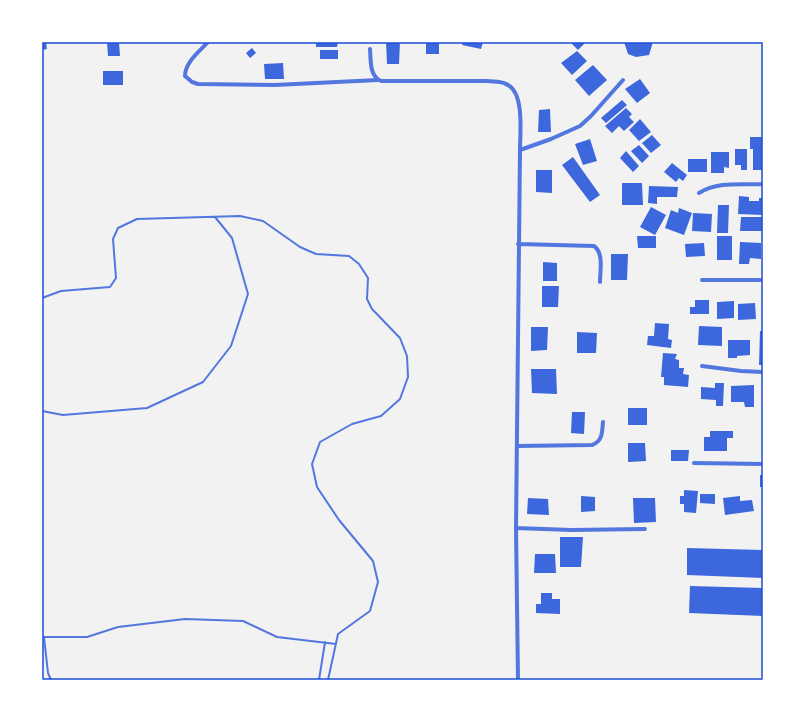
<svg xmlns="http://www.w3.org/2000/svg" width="805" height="722" font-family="Spectral,serif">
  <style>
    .building { fill: #3d67dc }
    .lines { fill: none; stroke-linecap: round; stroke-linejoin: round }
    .service { stroke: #5277de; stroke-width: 2 }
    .minor { stroke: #5277de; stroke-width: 4 }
    .neatline { fill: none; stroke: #1d4ed8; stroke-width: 1.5 }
  </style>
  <rect width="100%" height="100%" fill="#f2f2f2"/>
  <path class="building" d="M42,42H46L47,49L42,50Z
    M107,42H119L120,56H108Z
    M316,42H338L337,47H316Z
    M386,42H400L399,64H387Z
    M426,42H439V54H426Z
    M463,42H483L481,49L462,45Z
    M570,42H586L578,50Z
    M624,42H653L649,55L636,57L628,54Z
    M252,48L256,53L250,58L246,53Z
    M320,50H338V59H320Z
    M577,51L587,61L572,75L561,63Z
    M283,63L284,79H265L264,64Z
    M593,65L607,80L589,96L575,80Z
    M103,71H123V85H103Z
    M640,79L650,93L637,103L625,89Z
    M622,100L627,105L606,123L601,118Z
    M626,108L632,114L629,117L634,122L624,131L619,126L612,133L605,126Z
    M550,109L551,132H538L539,110Z
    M640,119L651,132L639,141L629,130Z
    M652,135L661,145L651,153L642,143Z
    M750,137H763V170H753V149H750Z
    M590,139L597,161L583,165L575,144Z
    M639,145L649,156L642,163L631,151Z
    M735,149H747V170H741V165H735Z
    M626,151L639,166L633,172L620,158Z
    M711,152H729V168L724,167V173H711Z
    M573,157L600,195L590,202L562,165Z
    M688,159H707V172H688Z
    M672,163L687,175L683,181L679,178L676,182L664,172Z
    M536,170H552V193L536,192Z
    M622,183H642L643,205H622Z
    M649,186L678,187L677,197H657V204L648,203Z
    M739,196L749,197V201H759V198H763V215L738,214Z
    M718,205H729L728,233H717Z
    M651,207L666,215L655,235L640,227Z
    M679,208L692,213L684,235L665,228L671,210L678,213Z
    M693,213L712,214L711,232L692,231Z
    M741,217H763V231H740Z
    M637,236H656V248H638Z
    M717,236H732V260H717Z
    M740,242L761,243V259L750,258L749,264H739Z
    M704,243L705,256L686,257L685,244Z
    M611,254H628L627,280H611Z
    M543,262L557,263V281H543Z
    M542,286H559L558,307H542Z
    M695,300H709V314H690V307H695Z
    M734,301V318L717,319V302Z
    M755,303L756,319L738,320V304Z
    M655,323L669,324L668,339L672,340L671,348L647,345L648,336H654Z
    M699,326L722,327V346L698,345Z
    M531,327H548L547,350L531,351Z
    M760,331H763V365H759Z
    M577,332L597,333L596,353H577Z
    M728,340H750V355L737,356V358H728Z
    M663,353L677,354L675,359L679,360V368H684L683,374L689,375L688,387L664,385V377H661Z
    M531,369H556L557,394L532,393Z
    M715,383H724L723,406H716V400L701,399V387L715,388Z
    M754,385V407H745L744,402H731V386Z
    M628,408H647V425H628Z
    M572,412H585L584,434L571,433Z
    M710,431H733V438H727V451H704V437H710Z
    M628,443H645L646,461L628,462Z
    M671,450H689L688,461H671Z
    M760,475H763V487H760Z
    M684,490L698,491L696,513L684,512V504H680V496H684Z
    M700,494H715V504L700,503Z
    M581,496L595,497V511L581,512Z
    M740,496V501L752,500L754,511L725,515L723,498Z
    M528,498L548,499L549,515L527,514Z
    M633,498H655L656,522L634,523Z
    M560,537H583L581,567H560Z
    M687,548L763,550V578L687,575Z
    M535,554H555L556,573H534Z
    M690,586L763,588V616L689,613Z
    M541,593H552V599H560V614L536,613V604H541Z"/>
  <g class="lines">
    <path class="service" d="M42,298L61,291L110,287L116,278L113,239L118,228L137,219L240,216L263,221L300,247L316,254L349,256L359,264L368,278L367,299L372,309L400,338L407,356L408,377L400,399L381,416L352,424L320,442L312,464L317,487L339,520L373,561L378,582L370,611L338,634L328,680
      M42,411L63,415L147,408L203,382L231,346L248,294L232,238L215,217
      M42,637H87L118,627L185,619L243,621L277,637L336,644
      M44,637L48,673L51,680
      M319,680L325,642"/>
    <path class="minor" d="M208,42C200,51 185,62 185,76L192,82L198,84L275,85L378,80
      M370,49C371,60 369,76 381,81H487C493,82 501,81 506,84C525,91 520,133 520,150L516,528L518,680
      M520,150L551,139L580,126L591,116L623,80
      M699,193C718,181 742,185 763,184
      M518,244L594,246C604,253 600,271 600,282
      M702,280H763
      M702,366L741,371L763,372
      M517,446L592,445C603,441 602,432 603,422
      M694,463L763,464
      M516,528L571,530L645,529"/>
  </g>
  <rect width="805" height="722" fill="none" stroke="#ffffff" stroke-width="86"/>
  <rect x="43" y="43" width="719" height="636" class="neatline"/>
</svg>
